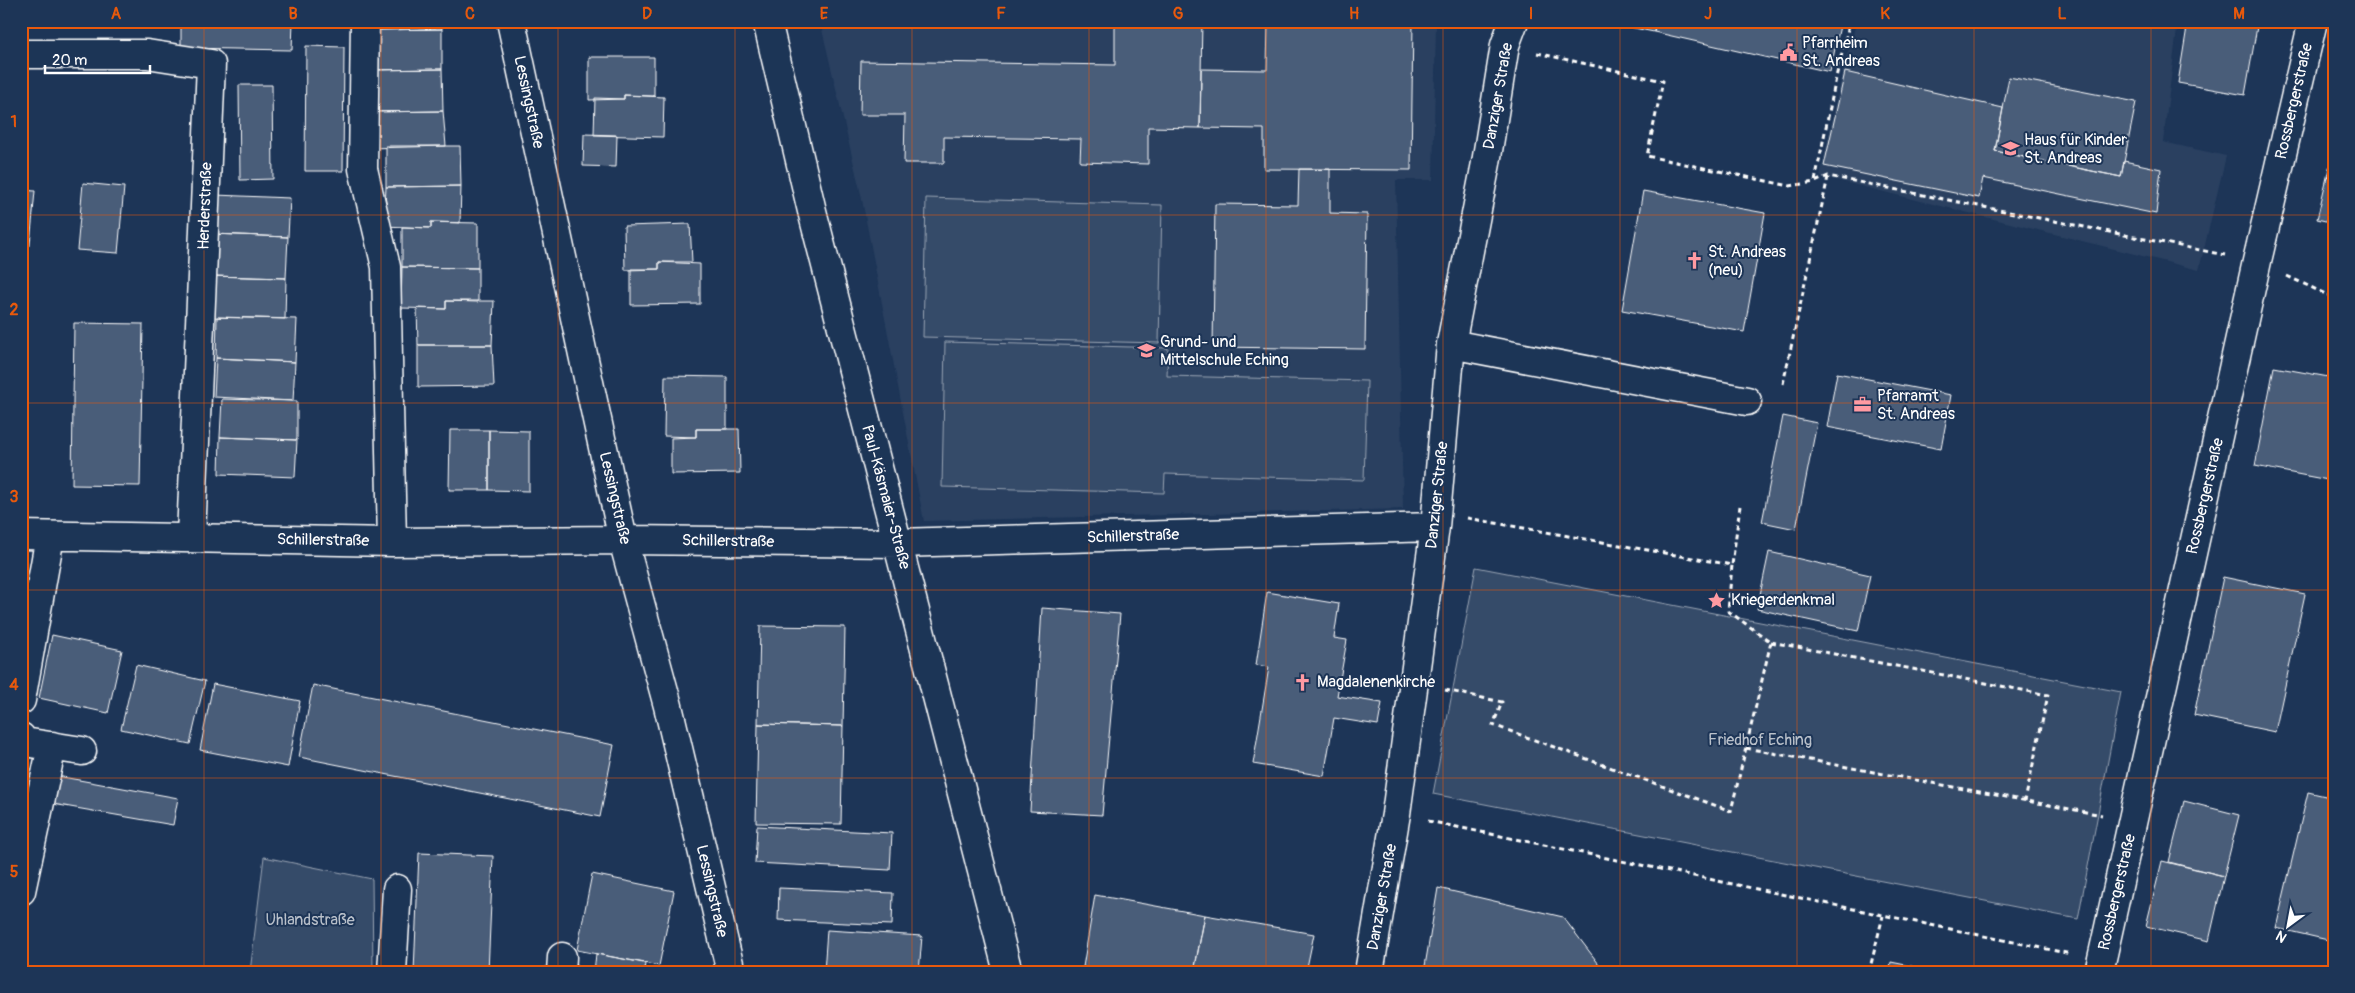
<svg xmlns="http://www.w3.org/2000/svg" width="2355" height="993" font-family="Pangolin,sans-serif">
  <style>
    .built { fill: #2a4161 }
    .green { fill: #364b69; stroke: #9aa5b4 }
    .building { fill: #4a5d79; stroke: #fff }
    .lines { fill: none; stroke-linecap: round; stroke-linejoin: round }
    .minor-casing { stroke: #fff; stroke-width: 31 }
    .path { stroke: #fff; stroke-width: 3; stroke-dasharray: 5 4; stroke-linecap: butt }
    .minor { stroke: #1d3557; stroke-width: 28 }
    .grid { fill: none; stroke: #e8590c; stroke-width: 1; stroke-opacity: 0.55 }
    .labels { text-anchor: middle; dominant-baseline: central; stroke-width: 4; stroke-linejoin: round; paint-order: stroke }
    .poi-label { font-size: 16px; fill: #fff; stroke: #1d3557; text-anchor: start }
    .street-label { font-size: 16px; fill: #fff; stroke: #1d3557 }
    .park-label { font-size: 16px; fill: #b9c0ca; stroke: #1d3557 }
    .neatline { fill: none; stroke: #e8590c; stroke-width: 2 }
    .grid-label { font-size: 16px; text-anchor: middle; font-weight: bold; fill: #e8590c }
  </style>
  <rect width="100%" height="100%" fill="#1d3557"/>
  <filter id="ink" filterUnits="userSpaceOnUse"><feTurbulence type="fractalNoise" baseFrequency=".02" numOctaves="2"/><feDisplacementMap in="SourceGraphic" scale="10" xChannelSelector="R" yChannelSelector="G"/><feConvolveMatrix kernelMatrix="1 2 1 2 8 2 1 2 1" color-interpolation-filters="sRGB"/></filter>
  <g filter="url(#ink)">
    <path class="built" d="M820,21H1436L1433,180H1396L1403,509L924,521L861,194Z
      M1857,21H2178L2163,142L2226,156L2199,270L1820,176L1844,65Z"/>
    <path class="green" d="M926,198L1162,205L1159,343L923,337Z
      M945,342L1168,348L1167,376L1367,381L1364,480L1165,474L1164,493L942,487Z
      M1476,567L2121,692L2078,919L1433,794Z
      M264,857L372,879L373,972H250Z"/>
    <path class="building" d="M181,21H293L292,50L181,48Z
      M371,21H442V29L371,30Z
      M1115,21H1202L1200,128L1148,127V164L1080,162L1081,139L944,137V163H904L905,115H860L861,61L1115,65Z
      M1268,21H1413L1411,170L1264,169V129L1200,128L1201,69L1267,70Z
      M1599,21H1656L1654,32Z
      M1656,21H1841L1830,72L1654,32Z
      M2188,21H2258L2245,95L2178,83Z
      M442,29V69L369,70L371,30Z
      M306,46L344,47L343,171H305Z
      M589,57H654V96L624,95V99L589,100Z
      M442,69L443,111L368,112L369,70Z
      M1845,72L2003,108L1995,151L2121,177L2124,161L2161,169L2156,214L1983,178L1979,198L1824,166Z
      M2009,77L2136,102L2121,177L1995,151Z
      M239,85H272L273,179L240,180Z
      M624,95L664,97L663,137L594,135L595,98L624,99Z
      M443,111L446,146L370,148L368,112Z
      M584,134L617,135L616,167L583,166Z
      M2334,145V178L2327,177Z
      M386,146H460L461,186L386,187Z
      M1299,169H1330V213L1367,214L1365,349L1213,347L1215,204L1298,205Z
      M2327,177L2334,178V223L2317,219Z
      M83,183L124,187L118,253L77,250Z
      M461,186L460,223L431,222V228L384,226L386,187Z
      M21,190L35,191L30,245H21Z
      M1643,191L1765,213L1744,332L1622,310Z
      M215,195L290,198L288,237L213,234Z
      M431,222L478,223V268L402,267V227L431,228Z
      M690,224L692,262H659V269L625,270L624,226Z
      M213,234L288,237L286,278L211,276Z
      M659,262L700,264V304L631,305V269H659Z
      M402,267L478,268V302L446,301V309L401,308Z
      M211,276L286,278L285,319L210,317Z
      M446,301H494L492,345H418L417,308L446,309Z
      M217,317L297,319L295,362L216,358Z
      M74,323L143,324L140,486L72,485Z
      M418,345H492L494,386L418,387Z
      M216,358L295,362L293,401L214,397Z
      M2274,367L2334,378V450L2328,480L2255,466Z
      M1837,373L1951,395L1941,449L1827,427Z
      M665,376L727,377V429H696V437L664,436Z
      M222,399L297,401V440L220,437Z
      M21,410L26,473L21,474Z
      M1783,416L1817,423L1796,529L1762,522Z
      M696,429H739L740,473L671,474V438L696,437Z
      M450,430H489V490H449Z
      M489,430L529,431V491L489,490Z
      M220,437L297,440L295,477L219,474Z
      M1769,552L1870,575L1858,631L1757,609Z
      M2223,577L2305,594L2275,732L2194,715Z
      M1267,592L1339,604L1334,638L1347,640L1337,696L1382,703L1378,725L1334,718L1324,776L1253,764L1269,667L1256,665Z
      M1042,608L1120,614L1102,815L1030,811Z
      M760,626L845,627L843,726L758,724Z
      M52,635L122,650L108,713L39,698Z
      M136,665L205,681L190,744L121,729Z
      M213,684L300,701L288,767L200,750Z
      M313,685L614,745L600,817L299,757Z
      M758,724L843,726L841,824L756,823Z
      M57,776L178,798L173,825L53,804Z
      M2308,792L2334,798V915L2328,940L2276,928Z
      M2184,801L2239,815L2224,876L2169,862Z
      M757,826L892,833L890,870L755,863Z
      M419,853L493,856L488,972H414Z
      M2162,861L2224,876L2209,941L2146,926Z
      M592,874L674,891L659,966L577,950Z
      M779,888L893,893L892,925L778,920Z
      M1438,888L1563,917L1605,972H1424Z
      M1095,895L1205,915L1194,972H1113L1083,967Z
      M1205,915L1314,934L1306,972H1194Z
      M827,930L922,936L919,972H824Z
      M596,954L645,963L644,972H594Z
      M1891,962L1940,972H1889Z"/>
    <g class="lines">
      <defs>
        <path id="minor" d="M365,21L363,169L386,267L392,542
          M511,21L623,540L668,706L731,972
          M767,21L812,211L1008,972
          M21,54H147L211,64L191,537
          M1451,344L1747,401
          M21,535L392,542L623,540L898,543L1435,527
          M21,700L50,536
          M21,737L24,742L82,751
          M21,891L52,746
          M392,972L397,889
          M561,972L562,957
          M1369,972L1396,814L1435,527L1451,344L1486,163L1505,45L1514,21
          M2099,972L2257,261L2313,21"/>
      </defs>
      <use href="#minor" class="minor-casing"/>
      <path class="path" d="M1537,53L1663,81L1647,156L1790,186L1815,182L1828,176L2225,255
        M1815,181L1837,73L1850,21
        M2287,276L2334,298
        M1783,384L1828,177
        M1467,518L1732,565L1740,506
        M1771,642L2048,695L2025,801
        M1445,690L1502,702L1493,725L1731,811L1771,642L1728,611L1732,565
        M1746,748L2102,815
        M1428,821L2071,954
        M1869,972L1883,916"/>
      <use href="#minor" class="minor"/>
    </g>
  </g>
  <path class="grid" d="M204,21V972M381,21V972M558,21V972M735,21V972M912,21V972M1089,21V972M1266,21V972M1443,21V972M1620,21V972M1797,21V972M1974,21V972M2151,21V972M21,215H2334M21,403H2334M21,590H2334M21,778H2334"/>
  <defs>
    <symbol id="civic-bare" viewBox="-9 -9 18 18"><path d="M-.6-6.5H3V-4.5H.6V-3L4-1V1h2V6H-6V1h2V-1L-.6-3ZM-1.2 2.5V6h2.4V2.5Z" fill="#ff9aa2" stroke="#1d3557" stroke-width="2.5" paint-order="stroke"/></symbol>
    <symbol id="school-bare" viewBox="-9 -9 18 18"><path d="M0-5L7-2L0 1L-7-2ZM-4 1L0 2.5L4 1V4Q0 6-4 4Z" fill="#ff9aa2" stroke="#1d3557" stroke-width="2.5" paint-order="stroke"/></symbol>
    <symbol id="church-bare" viewBox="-9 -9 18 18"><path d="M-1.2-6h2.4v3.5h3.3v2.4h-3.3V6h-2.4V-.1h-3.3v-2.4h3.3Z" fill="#ff9aa2" stroke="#1d3557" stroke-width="2.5" paint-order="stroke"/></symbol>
    <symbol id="office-bare" viewBox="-9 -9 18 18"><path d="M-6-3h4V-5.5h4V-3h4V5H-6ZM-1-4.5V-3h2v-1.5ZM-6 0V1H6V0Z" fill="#ff9aa2" stroke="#1d3557" stroke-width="2.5" paint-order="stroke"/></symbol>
    <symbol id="sight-bare" viewBox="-9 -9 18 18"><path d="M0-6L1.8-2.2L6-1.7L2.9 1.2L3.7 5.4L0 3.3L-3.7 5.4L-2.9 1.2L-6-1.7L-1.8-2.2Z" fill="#ff9aa2" stroke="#1d3557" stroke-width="2.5" paint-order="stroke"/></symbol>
  </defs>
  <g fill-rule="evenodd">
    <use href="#civic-bare" x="1776" y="40" width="25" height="25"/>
    <use href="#school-bare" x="1998" y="136" width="25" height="25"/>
    <use href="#church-bare" x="1682" y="248" width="25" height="25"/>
    <use href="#school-bare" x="1134" y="338" width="25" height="25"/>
    <use href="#office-bare" x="1850" y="392" width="25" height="25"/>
    <use href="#sight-bare" x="1704" y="588" width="25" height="25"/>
    <use href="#church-bare" x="1290" y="670" width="25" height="25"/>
  </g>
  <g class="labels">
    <g class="poi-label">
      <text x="1802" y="43">Pfarrheim<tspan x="1802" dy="18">St. Andreas</tspan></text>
      <text x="2024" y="140">Haus für Kinder<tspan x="2024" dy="18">St. Andreas</tspan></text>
      <text x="1708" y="252">St. Andreas<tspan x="1708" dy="18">(neu)</tspan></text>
      <text x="1160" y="342">Grund- und<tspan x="1160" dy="18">Mittelschule Eching</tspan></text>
      <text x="1877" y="396">Pfarramt<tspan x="1877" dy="18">St. Andreas</tspan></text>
      <text x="1731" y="600">Kriegerdenkmal</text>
      <text x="1317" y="682">Magdalenenkirche</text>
    </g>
    <g class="street-label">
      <text transform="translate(1498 96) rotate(-80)">Danziger Straße</text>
      <text transform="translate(2294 101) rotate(-77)">Rossbergerstraße</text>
      <text transform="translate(529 102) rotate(78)">Lessingstraße</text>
      <text transform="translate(205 206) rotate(-88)">Herderstraße</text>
      <text transform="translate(1437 495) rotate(-84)">Danziger Straße</text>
      <text transform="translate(2205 496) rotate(-77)">Rossbergerstraße</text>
      <text transform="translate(886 497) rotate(75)">Paul-Käsmaier-Straße</text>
      <text transform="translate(615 498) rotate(77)">Lessingstraße</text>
      <text transform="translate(1133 536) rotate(-2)">Schillerstraße</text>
      <text transform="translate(323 540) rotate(1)">Schillerstraße</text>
      <text transform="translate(728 541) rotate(1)">Schillerstraße</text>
      <text transform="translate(712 891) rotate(77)">Lessingstraße</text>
      <text transform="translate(2117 892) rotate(-77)">Rossbergerstraße</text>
      <text transform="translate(1382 897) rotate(-80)">Danziger Straße</text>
    </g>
    <g class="park-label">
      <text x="1760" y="740">Friedhof Eching</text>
      <text x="310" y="920">Uhlandstraße</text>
    </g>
  </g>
  <rect width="2355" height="993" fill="none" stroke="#1d3557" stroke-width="55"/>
  <g transform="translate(2288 926) rotate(212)" stroke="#1d3557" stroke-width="4" paint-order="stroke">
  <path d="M0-4L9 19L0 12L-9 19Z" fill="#ffffff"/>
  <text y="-8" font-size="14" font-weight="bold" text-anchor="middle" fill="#ffffff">N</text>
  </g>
  <path d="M45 65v8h105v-8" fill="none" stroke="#ffffff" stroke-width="2.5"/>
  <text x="52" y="65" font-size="15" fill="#ffffff" stroke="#1d3557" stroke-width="4" paint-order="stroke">20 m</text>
  <rect x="28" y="28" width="2300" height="938" class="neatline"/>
  <g class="grid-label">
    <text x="116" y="19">A</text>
    <text x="293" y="19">B</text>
    <text x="470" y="19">C</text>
    <text x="647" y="19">D</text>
    <text x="824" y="19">E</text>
    <text x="1001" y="19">F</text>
    <text x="1178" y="19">G</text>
    <text x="1354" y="19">H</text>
    <text x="1531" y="19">I</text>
    <text x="1708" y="19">J</text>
    <text x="1885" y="19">K</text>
    <text x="2062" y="19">L</text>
    <text x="2239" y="19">M</text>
    <text x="14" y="127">1</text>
    <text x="14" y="315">2</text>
    <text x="14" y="502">3</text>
    <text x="14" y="690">4</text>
    <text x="14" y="877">5</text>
  </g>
</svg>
